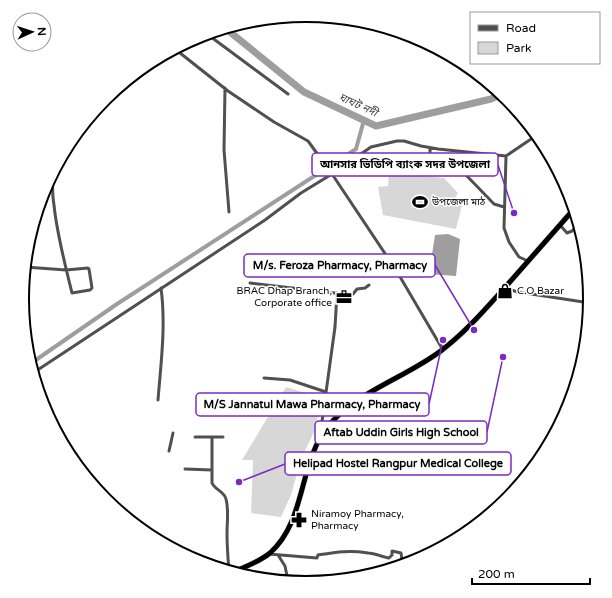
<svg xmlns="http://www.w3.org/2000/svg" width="612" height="598" font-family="'Varela Round','Noto Sans Bengali',sans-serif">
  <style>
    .green { fill: #d7d7d7 }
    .water { fill: #9e9e9e }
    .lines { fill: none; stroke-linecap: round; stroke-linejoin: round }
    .canal { stroke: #9e9e9e; stroke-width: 4 }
    .river { stroke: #9e9e9e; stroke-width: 7 }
    .trunk-casing { stroke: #dbdbdb; stroke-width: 6 }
    .minor { stroke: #505050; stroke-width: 3 }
    .trunk { stroke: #000; stroke-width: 5 }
    .labels { text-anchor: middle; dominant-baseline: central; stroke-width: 3; stroke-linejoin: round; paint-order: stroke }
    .poi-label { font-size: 10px; fill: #000; stroke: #fff; text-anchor: start }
    .water-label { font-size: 11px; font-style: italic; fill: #3f3f3f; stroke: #fff }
    .rim { fill: none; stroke: #000; stroke-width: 2 }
    .leader { fill: none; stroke: #7b2cbf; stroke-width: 1.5 }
    .callout-dot { fill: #7b2cbf; stroke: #fff; stroke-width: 1.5 }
    .callout { fill: #fff; stroke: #7b2cbf; stroke-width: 1.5 }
    .callout-label { font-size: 11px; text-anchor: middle; font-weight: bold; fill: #000 }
  </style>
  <rect width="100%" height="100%" fill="#fff"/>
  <path class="green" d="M389,172L444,178L458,193L454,200L462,205L456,229L383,215L378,187L388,186Z
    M286,387L322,398L314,432L301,459L291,495L281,517L251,513L253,460H242Z"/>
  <path class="water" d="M448,234L460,239L456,276L429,274L435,235Z"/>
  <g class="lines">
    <path class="canal" d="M30,364L117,304L356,149L364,120"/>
    <path class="river" d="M225,28L304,92L376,126L491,99L501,94"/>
    <defs>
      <path id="trunk" d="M233,572C245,567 259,562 270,553C307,520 298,462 329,425C358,391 407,377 442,350C467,331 487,307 508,284C530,259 552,234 574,209"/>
    </defs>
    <use href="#trunk" class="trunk-casing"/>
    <path class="minor" d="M207,34L288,94
      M175,49L228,91L274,122L308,141L332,174L396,270L443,350
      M225,88L224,150L229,212
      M529,125L533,138
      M430,148V153L441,158L447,157L466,175L494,204L504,207
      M560,225L567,233L572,231L579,224
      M528,261L519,257L509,242L504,228L506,156L537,135
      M25,267L66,270L88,268L89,269L92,288L90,290L72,293C65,264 57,235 54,205C52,195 53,184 52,174
      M250,283L343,294H353L357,289L365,288L369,285
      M504,288L518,292L590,303
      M33,373L265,220L301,193L332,174L371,147L397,141H404L421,146L438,149L506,156
      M264,378L290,380L326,392
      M158,400C161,363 166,325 161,288
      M320,436L335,327L337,293
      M195,437H223
      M212,437V483C215,490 224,491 226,499C229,510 227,522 227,533C227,546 228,559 229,571
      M169,451L173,433
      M185,469L212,470
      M104,498L113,499
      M269,554L317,558L318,555C337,552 349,550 368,553C375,553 382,557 389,558L392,555V551L401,553L402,560C408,560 413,559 419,559
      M278,555L285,566L288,581"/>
    <use href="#trunk" class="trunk"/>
  </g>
  <defs>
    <symbol id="stadium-bare" viewBox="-9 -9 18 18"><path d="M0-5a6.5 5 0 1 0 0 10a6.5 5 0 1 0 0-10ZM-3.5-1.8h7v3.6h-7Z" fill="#000" stroke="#fff" stroke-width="2.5" paint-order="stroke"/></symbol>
    <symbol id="shop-bare" viewBox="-9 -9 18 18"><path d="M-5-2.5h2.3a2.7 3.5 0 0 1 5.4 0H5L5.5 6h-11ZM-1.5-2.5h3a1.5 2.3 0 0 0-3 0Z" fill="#000" stroke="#fff" stroke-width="2.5" paint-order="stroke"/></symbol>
    <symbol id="office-bare" viewBox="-9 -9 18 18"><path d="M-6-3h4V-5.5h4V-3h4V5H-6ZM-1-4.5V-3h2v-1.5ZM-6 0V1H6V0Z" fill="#000" stroke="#fff" stroke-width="2.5" paint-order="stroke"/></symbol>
    <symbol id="pharmacy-bare" viewBox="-9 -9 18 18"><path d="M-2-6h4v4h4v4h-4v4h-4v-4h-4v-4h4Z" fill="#000" stroke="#fff" stroke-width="2.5" paint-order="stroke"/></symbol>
  </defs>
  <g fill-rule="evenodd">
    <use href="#stadium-bare" x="409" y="191" width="22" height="22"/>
    <use href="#shop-bare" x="494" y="280" width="22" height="22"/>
    <use href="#office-bare" x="333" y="286" width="22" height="22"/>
    <use href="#pharmacy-bare" x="288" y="509" width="22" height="22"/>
  </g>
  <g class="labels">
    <g class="poi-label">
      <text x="432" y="202">উপজেলা মাঠ</text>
      <text x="332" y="291" text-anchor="end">BRAC Dhap Branch,<tspan x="332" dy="12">Corporate office</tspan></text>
      <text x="517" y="291">C.O Bazar</text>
      <text x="311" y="514">Niramoy Pharmacy,<tspan x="311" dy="12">Pharmacy</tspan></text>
    </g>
    <g class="water-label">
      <text transform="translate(358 105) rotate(25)">ঘাঘট নদী</text>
    </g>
  </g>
  <path d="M0 0H612V598H0ZM29 299a277 277 0 1 1 554 0a277 277 0 1 1-554 0Z" fill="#fff" fill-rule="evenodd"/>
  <path class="rim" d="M29 299a277 277 0 1 1 554 0a277 277 0 1 1-554 0Z"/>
  <path class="leader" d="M514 213L498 165M474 330L435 265M443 340L429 404M503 357L487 432M239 482L285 464"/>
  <g class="callout-dot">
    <circle cx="514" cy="213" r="4"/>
    <circle cx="474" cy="330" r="4"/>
    <circle cx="443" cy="340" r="4"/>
    <circle cx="503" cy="357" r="4"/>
    <circle cx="239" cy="482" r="4"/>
  </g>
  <g class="callout">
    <rect x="312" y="153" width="186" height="23" rx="4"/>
    <rect x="244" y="254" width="191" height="23" rx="4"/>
    <rect x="196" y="393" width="233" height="23" rx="4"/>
    <rect x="315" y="421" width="172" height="23" rx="4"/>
    <rect x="285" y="452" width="226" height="23" rx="4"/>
  </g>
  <g class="callout-label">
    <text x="405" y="168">আনসার ভিডিপি ব্যাংক সদর উপজেলা</text>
    <text x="340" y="269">M/s. Feroza Pharmacy, Pharmacy</text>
    <text x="312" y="408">M/S Jannatul Mawa Pharmacy, Pharmacy</text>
    <text x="401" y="436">Aftab Uddin Girls High School</text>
    <text x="398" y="467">Helipad Hostel Rangpur Medical College</text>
  </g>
  <rect x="470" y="12" width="130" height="52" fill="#ffffff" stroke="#999999"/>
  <rect x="478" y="25" width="20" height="6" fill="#505050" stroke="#999999"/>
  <text x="506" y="32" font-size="12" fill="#000000">Road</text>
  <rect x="478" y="42" width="20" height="12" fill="#d7d7d7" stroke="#999999"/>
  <text x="506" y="52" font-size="12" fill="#000000">Park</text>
  <g transform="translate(32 32) rotate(87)"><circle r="19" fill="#ffffff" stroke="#999999"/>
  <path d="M0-3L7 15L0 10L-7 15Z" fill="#000000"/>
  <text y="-6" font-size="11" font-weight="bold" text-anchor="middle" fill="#000000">N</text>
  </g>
  <path d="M472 578v6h118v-6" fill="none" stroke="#000000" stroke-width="2"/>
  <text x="478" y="578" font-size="12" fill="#000000" stroke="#ffffff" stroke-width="3" paint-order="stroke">200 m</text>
</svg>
